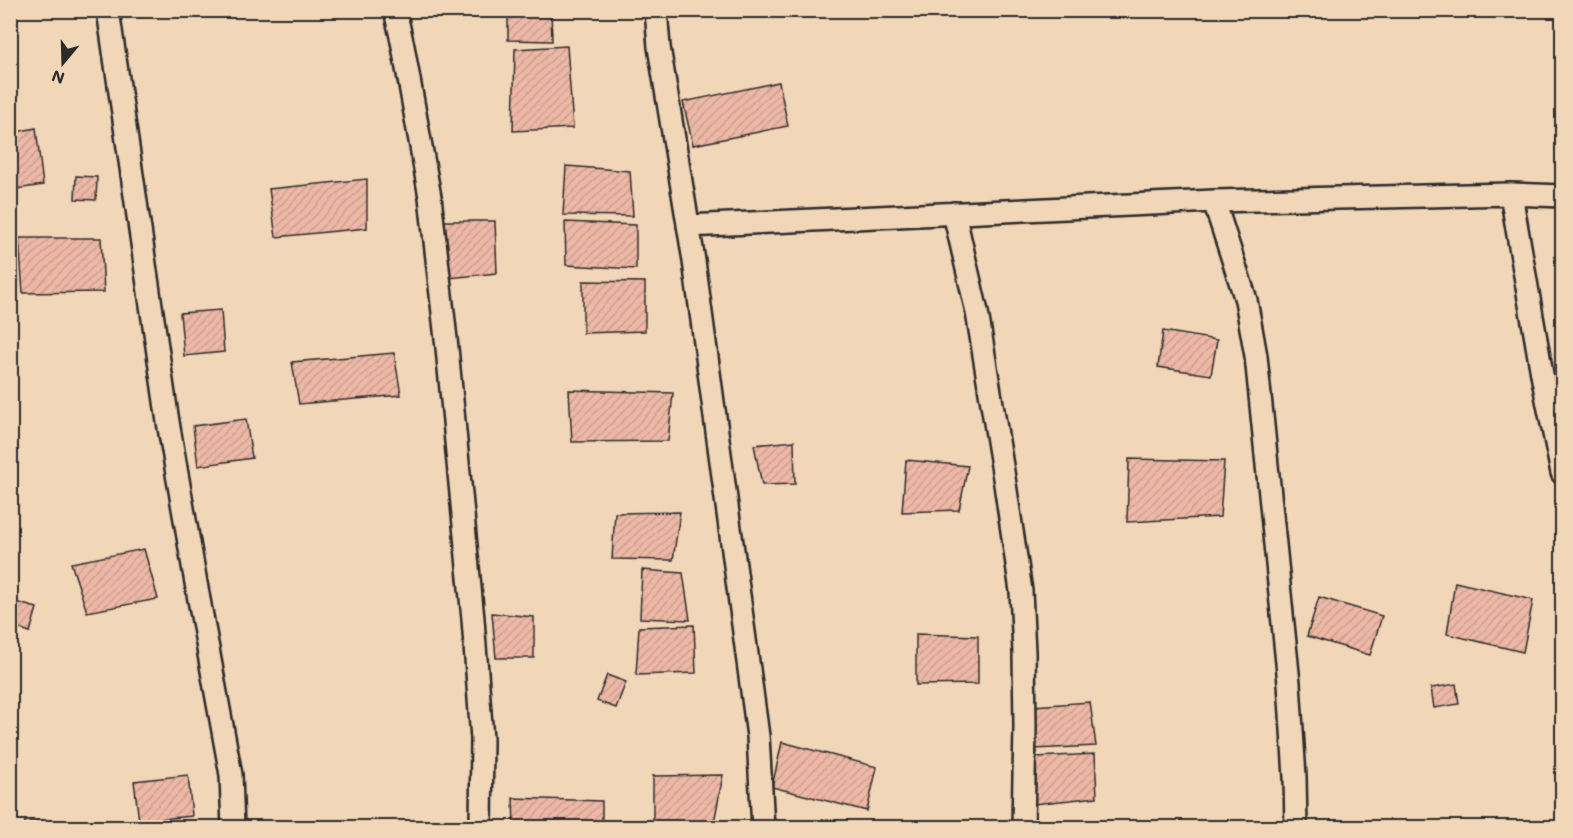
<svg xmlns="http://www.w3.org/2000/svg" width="1573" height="838" font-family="Mali,sans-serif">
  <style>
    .building { fill: url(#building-hatch); stroke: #2b2b2b; stroke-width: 1.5 }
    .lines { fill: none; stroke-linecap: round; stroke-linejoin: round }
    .street-casing { stroke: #2b2b2b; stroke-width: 26 }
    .street { stroke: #f2d6b8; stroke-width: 21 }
  </style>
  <defs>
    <pattern id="building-hatch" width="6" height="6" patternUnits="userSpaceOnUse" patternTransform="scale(1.5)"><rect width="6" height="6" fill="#eeb8a6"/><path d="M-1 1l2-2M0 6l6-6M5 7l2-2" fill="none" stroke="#cc9e8f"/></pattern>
  </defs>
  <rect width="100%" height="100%" fill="#f2d6b8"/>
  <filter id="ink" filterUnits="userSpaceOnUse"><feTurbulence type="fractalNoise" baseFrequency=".0167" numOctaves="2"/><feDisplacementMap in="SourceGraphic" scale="12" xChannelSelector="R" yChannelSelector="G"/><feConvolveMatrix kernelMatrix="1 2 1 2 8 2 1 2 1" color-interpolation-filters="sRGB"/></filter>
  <g filter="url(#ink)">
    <path class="building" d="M508,10H551L552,41L508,40Z
      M567,46L573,128L513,131L515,49Z
      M779,82L788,126L693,145L683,102Z
      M36,128L43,185L10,190V133Z
      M566,166L630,171L633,216L563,215Z
      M76,176L97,177L96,200L75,199Z
      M367,179V228L276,237L269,189Z
      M442,221H495L497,273L449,278Z
      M565,222L636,225V269L566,265Z
      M19,238H101L104,292L23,293Z
      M583,281L645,282V331L583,333Z
      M221,310L224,352L184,356L180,313Z
      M1163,331L1217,340L1211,375L1158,367Z
      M394,353L401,395L299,404L292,362Z
      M569,390L673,393L668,441L572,442Z
      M246,419L252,458L198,466L193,426Z
      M794,441L795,484L762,485L754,445Z
      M1129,459L1224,461L1220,517L1127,522Z
      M906,460L968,466L959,510L902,512Z
      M680,512L673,560L612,559L615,513Z
      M144,549L158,599L87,612L71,563Z
      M642,570L683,573L690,620L640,618Z
      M1455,582L1533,600L1523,652L1447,634Z
      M1319,597L1382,616L1370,655L1307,636Z
      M12,601L37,608L30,632L10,626V606Z
      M492,613L534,617V658H496Z
      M694,625L696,673L636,675L639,627Z
      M916,634L978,636V684L916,685Z
      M607,675L626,682L616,708L597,701Z
      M1456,684L1459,704L1434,708L1431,688Z
      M1090,702L1096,746L1034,749L1033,706Z
      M782,742L877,767L867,811L772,787Z
      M1095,754L1097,797L1034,804L1036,757Z
      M188,775L192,816L139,821L134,781Z
      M723,775L713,828H653V776Z
      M513,798L602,801V828L514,827Z
      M416,820L438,828H414Z
      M25,821L72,822L71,828H24Z"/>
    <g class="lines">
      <defs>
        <path id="street" d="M108,10L168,422L196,583L231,775L233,828
          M395,10L403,46L430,197L447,348L473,619L482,739L481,828
          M656,10L659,47L694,261L758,736L763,828
          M1511,194L1543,380L1562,473
          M1214,201L1246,300L1256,356L1289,683L1295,777L1296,828
          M954,213L977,312L1005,484L1021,591L1024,652L1025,727L1023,828
          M688,226L1214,201L1511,194L1562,196"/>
      </defs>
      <use href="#street" class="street-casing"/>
      <use href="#street" class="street"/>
    </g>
  </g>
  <rect width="1573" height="838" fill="none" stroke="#f2d6b8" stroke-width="36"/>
  <rect x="18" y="18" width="1537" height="802" fill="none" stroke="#2b2b2b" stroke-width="2" filter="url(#ink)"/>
  <g transform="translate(63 63) rotate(199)" stroke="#f2d6b8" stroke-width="4.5" paint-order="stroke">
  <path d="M0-4.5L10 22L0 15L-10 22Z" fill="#2b2b2b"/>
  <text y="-9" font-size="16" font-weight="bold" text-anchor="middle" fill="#2b2b2b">N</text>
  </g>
</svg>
